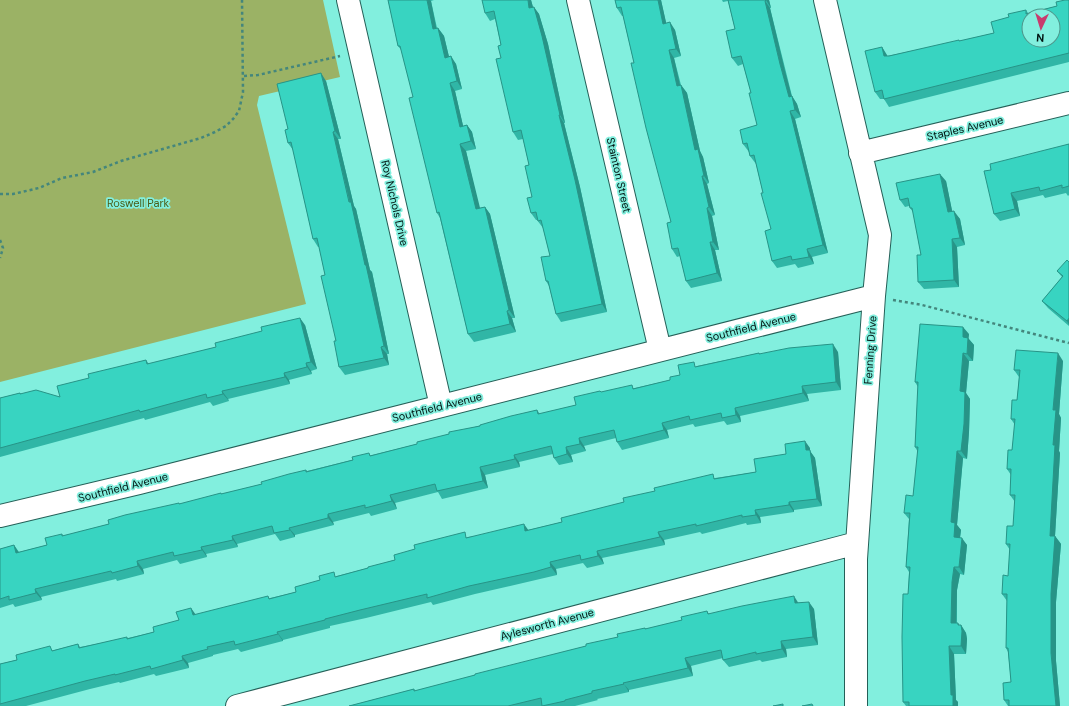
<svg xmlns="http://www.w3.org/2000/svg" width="1069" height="706" font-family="'DM Sans',sans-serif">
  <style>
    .green { fill: #9bb265 }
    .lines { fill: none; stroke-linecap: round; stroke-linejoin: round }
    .minor-casing { stroke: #256058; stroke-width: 24 }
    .path { stroke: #44867c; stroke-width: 2.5; stroke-dasharray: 3 3; stroke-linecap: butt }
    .minor { stroke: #fff; stroke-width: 22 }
    .wall { fill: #30b6a6 }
    .shaded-wall { fill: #279487 }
    .building { fill: #38d4c1; stroke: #279487; fill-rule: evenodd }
    .labels { text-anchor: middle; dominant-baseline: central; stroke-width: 3.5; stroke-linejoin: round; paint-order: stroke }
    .street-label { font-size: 11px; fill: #001411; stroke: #82efde }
    .park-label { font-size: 11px; fill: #4b5d18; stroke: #82efde }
  </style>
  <rect width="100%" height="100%" fill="#82efde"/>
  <path class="green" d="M0,0H323L340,77L259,96L257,105L306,304L0,382Z"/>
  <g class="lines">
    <defs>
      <path id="minor" d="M348,0L441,406
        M578,0L660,350
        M825,0L880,235L874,296L856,559V706
        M860,153L1069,103
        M0,516L139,483L874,296
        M237,706L857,543"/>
    </defs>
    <use href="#minor" class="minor-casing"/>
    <path class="path" d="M244,76L258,75L340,56
      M0,194H13L39,188L62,178L93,172L121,161L201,138L215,132L226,126L233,119L239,111L243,92L242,0
      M0,240L3,248L0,258
      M893,300L922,305L1069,343"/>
    <use href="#minor" class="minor"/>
  </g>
  <path class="wall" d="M388,0H434L431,1L437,28H438L444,36L449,57L456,64L462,89L455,91L463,126L467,125L472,132L476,149L466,151L479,208L485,207L490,214L515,318H512L516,332L474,342L468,334L440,218L437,213L413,97L402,51L398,46Z
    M531,0L533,7L539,14L548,44L565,123H564L580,187L607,312L561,322L556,314L549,286L546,281L550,256L543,228L537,220H536L531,213L532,197L529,165L523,139L518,140L513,132L501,58V45L495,19L490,21L485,13Z
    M615,0H661L666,23L675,30L681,56L674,58L681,85L687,93L700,151L703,157L709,183L707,184L715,215L712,216L719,250H715L722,281L691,288L686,281L680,256L677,257L672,249L671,222L623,16H622L617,8Z
    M722,0H769L771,8H770L792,96L797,104L801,117L795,119L828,253L812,257L814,264L798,268L795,264L777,268L772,261L771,229L763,193L756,164L750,156L749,152L743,144L757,125L751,93L743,64L738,66L732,58L735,29L728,1L723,2Z
    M1069,0V62L889,107L884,99H880L875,92L882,47L887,56L960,41L994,33L1009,17L1026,10L1028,13L1057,6Z
    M326,81L341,139H338L354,206L356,209L370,270L372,272L389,354H387L389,365L345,375L339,367L336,341L325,275L319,247H318L313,239L293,150L288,143V129Z
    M1069,144V195L1068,196L1066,193L1045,198L1043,195L1017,201L1020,216L1000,221L994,214L991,170Z
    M946,181L952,211L960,219L965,245L957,247L959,287L924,289L918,282L921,255L913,212L910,208L909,206L905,207L900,200Z
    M1069,262V326L1048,308L1042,301L1062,277L1057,271Z
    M305,325L317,369L311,371L312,374L289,380L290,384L228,399L229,401L213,406L210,402L145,420L144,418L0,457V398L20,393L21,394L60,397L89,378L146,360L149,364Z
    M969,334L968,338L974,345L973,361H969L966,393L970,399L969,432L967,459L963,458L957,525L961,530L960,538L967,545L964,575L960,574L957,590V623L959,625H961L966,633L967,639L966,654H954L956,700L958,702V706H906L903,702L908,594L909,572L906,567L909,519L904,513L913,496L918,452L915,447L918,387L915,382Z
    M838,352L841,390L807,394L809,401L740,416L741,422L727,425L724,421L695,427L693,424L667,430L669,438L622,450L617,442L616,438L584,446L586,451L571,455L573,462L559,465L554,458L553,454L519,462L520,467L485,475L488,488L442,499L438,492L395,503L397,509L371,516L369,513L333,522L334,525L295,535V537L280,541L275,534L237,544L238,547L206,554L207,557L180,564L177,560L143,569L144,574L117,581L116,579L41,597L42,600L15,607L13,604L0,608V549L14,545L19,552L47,545L62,534L63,536L109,524L180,504L222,494L262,484L306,470L307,471L417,444L449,434L537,410L540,414L576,405L600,391L601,392L635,388L670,380L697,366L759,353L760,354Z
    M1063,361L1059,414L1061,418L1059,451L1060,453L1055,536L1061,544L1056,602V661L1060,706H1008L1004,700L1011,682L1008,652L1006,648L1007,601L1002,594L1008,576L1010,550L1006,544L1013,526L1015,502L1010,495L1011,475L1007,469L1012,450L1015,425L1011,419L1017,400L1019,377L1014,370Z
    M810,448V451L815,458L822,506L794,510V512L760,517L761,523L747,525L746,523L702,534L700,532L664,540L665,545L602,558L604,564L587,568L583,563L556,569L557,575L540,579L475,594L433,605L431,602L366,618L330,626V628L283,640V641L241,652L238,649L213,655V656L188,663L189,668L156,676L154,674L120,683L119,682L90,689L26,706H0V664L78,644L80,647L128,638L154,632L179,620L196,615L296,592L337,576L368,568L468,537L528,530L562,522L624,502L715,478L756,472L786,454Z
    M798,603L814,609L818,645L786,649L787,657L762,662L760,660L729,667L723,660V658L691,666L693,676L629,690V692L597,699L598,700L575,706H349L414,689L415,691L586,646L618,637L645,628L646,629L682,620L707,611L709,614Z"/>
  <path class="shaded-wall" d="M427,0H430L431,1L438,37L433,29Z
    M528,0H531L535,15L529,8Z
    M658,0H661L668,31L663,24Z
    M766,0H769L771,8Z
    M765,1L770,8L785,71L794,105L789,97L780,64Z
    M534,7L539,14L548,44L565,123L560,115Z
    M670,22L675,30L681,56L676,49Z
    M438,28L444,36L451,65L445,58Z
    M882,47L887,55L889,63L884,56Z
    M669,50L674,58L682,94L677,86Z
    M451,56L456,64L462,89L457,81Z
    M321,73L326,81L341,139L335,131Z
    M450,83L455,91L465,134L460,127Z
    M681,85L687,93L700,151L703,157L709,183L704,176L695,150Z
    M792,96L797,104L801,117L795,110Z
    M790,111L795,119L828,253L823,245Z
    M559,115L564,123L580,187L607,312L602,304Z
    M467,125L472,132L476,149L471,141Z
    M333,132L338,139L354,206L356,209L370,270L372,272L378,300L389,354L384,346Z
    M460,144L466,151L482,216L476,209Z
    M940,174L946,181L954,220L948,212Z
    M702,176L707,184L715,215L709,207Z
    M1011,193L1017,201L1020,216L1015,209Z
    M485,207L490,214L515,318L509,310Z
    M707,208L712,216L719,250L713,242Z
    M954,211L960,219L965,245L960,238Z
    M952,239L957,247L959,287L954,280Z
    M710,242L715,250L722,281L717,273Z
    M807,249L812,257L814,264L809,257Z
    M507,311L512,318L516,332L510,324Z
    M300,318L305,325L317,369L311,362Z
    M1069,318V325L1067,321Z
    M963,327L969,334L968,345L963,337Z
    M968,338L974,345L973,361L967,354Z
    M833,344L838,352L841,390L836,382Z
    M381,347L387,354L389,365L384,358Z
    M963,353L969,361L966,393L970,399L969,432L967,459L961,451L960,391Z
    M1058,353L1063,361L1059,414L1061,418L1059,451L1060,453L1055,536L1061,544L1056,602V661L1060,706H1056L1051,653L1050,536L1053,445V410Z
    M306,363L311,371L312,374L307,367Z
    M284,373L289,380L290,384L285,377Z
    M802,386L807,394L809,401L803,393Z
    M222,391L228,399L229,401L223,394Z
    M735,408L740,416L741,422L736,415Z
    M662,423L667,430L669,438L664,430Z
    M579,438L584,446L586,451L580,444Z
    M805,441L810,448V451L815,458L822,506L817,499L806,450Z
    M566,447L571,455L573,462L567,454Z
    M957,451L963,458L957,525L961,530L959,545L954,537L951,522Z
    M514,455L519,462L520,467L515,459Z
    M480,467L485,475L488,488L483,481Z
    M390,495L395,503L397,509L392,501Z
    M789,502L794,510V512L789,505Z
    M755,510L760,517L761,523L756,515Z
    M328,514L333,522L334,525L328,518Z
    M524,524L529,531H525Z
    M289,528L295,535V537L290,530Z
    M658,532L664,540L665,545L660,537Z
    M232,536L237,544L238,547L233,540Z
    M962,538L967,545L964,575L959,567Z
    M14,545L19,553H16Z
    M201,547L206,554L207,557L202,550Z
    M597,551L602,558L604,564L598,556Z
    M137,561L143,569L144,574L138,566Z
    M550,562L556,569L557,575L551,567Z
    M954,567L960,574L957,590L956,631L951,623L952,582Z
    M35,589L41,597L42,600L36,593Z
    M794,596L799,604L795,603Z
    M809,602L814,609L818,645L813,637Z
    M191,608L196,615H193Z
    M958,623L961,628V625L966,633L967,639L966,654L961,646Z
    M277,632L283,640V641L278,634Z
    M781,641L786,649L787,657L782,649Z
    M949,646L954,654L956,700L958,702V706H953L951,695Z
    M182,656L188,663L189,668L183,660Z
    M685,658L691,666L693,676L688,668Z
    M623,683L629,690V692L624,684Z"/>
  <path class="building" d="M388,0H427L433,29L438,28L445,58L451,56L457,81L450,83L460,127L467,125L471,141L460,144L476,209L485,207L509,310L507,311L510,324L468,334L439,212L437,213L409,98L413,97L400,46H398Z
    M482,0H528L529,8L534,7L542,36L560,115H559L575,180L602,304L556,314L548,281H546L541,257L550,256L541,220L538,221L536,212L531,213L527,198L532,197L525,166L529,165L521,130L513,132L496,59L501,58L498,46L501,45L494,11L485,13Z
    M615,0H658L663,24L670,22L676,49L669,50L677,86L681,85L695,150L698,149L704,176H702L709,207L707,208L713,242H710L717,273L686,281L678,248L672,249L667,223L671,222L646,128L631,63H634L621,7L617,8Z
    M728,0H766L765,1L780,64L789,97L792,96L795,110L790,111L823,245L807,249L809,257L792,260L791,256L772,261L765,231L771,229L761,193H763L754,155L750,156L747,143L743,144L740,130L757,125L749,93H751L741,56L732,58L726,31L735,29Z
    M1065,0H1069V53L884,99L882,90L875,92L865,51L882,47L884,56H889L959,40V41L994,33L991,22L1009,17L1008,14L1026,10V14L1057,6L1056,2ZM1029,16H1053V40H1029Z
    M321,73L335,131L333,132L349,202H351L365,265H366L384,346L381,347L384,358L339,367L334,341H336L321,276L325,275L317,238L313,239L291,142L288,143L285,130L288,129L277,84Z
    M1069,144V186L1062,188V185L1040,191L1039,187L1011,193L1015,209L994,214L984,171L991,170L990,164Z
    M940,174L948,212L954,211L960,238L952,239L954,280L918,282L917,255H921L912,208H910L908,198L900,200L896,183Z
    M1067,260L1069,262V318L1067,321L1042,301L1063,276L1057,271Z
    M300,318L311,362L306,363L307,367L284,373L285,377L222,391L223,394L207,398L206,394L140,412L139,410L0,448V398L20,393V394L36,390L60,397L57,386L89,378L88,374L146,360L147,364L216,347L215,343L262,331L261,327Z
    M920,324L963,327V337L968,338L967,354L963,353L960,391L965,392L964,424L961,451H957L951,522L955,523L954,537L962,538L959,567H954L952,582L951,623H958V625H961L962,631L961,646H949L951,695H953V706H909V702H903L902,637L903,594H908L910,567H906L910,513H904L906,495L913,496L918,447H915L918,382H915Z
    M833,344L836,382L802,386L803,393L735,408L736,415L722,418L721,413L690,420L689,416L662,423L664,430L617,442L614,430L579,438L580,444L566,447L567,454L554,458L551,446L514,455L515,459L480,467L483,481L437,491L435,484L390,495L392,501L365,508V505L328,514V518L289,528L290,530L274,533L272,526L232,536L233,540L201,547L202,550L174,556L173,552L137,561L138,566L112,573L111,571L35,589L36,593L9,600V596L0,599V549L14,545L16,553L47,545L45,538L62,534V536L109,524L108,520L125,515L179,503V504L221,493V494L262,484L261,482L289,474L306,470V472L353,460L352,457L369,453L370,456L417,444V442L449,434V432L480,426V425L511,416L537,410L538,414L576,405L574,397L600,391L601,392L632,385L633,389L670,380V377L680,375L678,365L694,362L695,367L759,353V354L789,348Z
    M1016,350L1058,353L1053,410H1056L1053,445H1055L1050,536H1055L1051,594V653L1056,706H1009V700H1004L1003,683L1011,682L1008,648H1006L1007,594H1002L1003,575L1008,576L1010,544H1006L1007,526H1013L1015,495H1010L1011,469H1007L1008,450H1012L1015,419H1011L1012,400H1017L1020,370H1014Z
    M805,441L806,450H810L817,499L789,502V505L755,510L756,515L742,517V515L696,526V524L658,532L660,537L597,551L598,556L581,560L580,555L550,562L551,567L534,572L469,586L427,598V594L360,610L325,619V620L277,632L278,634L235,645L234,641L207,647L208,649L182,656L183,660L151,669L150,666L115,675V674L85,681L0,704V664L17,660L16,655L50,646L52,651L78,644L79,648L127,637V639L154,632L153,627L179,620L176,612L191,608L193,615L268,596L269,599L296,592L295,587L320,580L319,576L334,572L335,577L368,568V567L395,560L394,555L415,549L414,545L465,532L466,538L524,524L525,531L562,522L561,518L624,502L623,498L655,491L654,488L713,474L714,479L756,472L754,459L786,454L785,444Z
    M794,596L795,603L809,602L813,637L781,641L782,649L756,654V652L723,660L721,650L685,658L688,668L623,683L624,684L592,691V693L565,700V701L542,706L541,698L508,706H349L414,689V691L475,675V674L586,646V644L618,637L617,634L645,628V629L682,620L681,617L707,611L708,614L742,606Z
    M783,704V706H773Z
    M812,704L813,706H802Z"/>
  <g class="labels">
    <g class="street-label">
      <text transform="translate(965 128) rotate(-13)">Staples Avenue</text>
      <text transform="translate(619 175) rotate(77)">Stainton Street</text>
      <text transform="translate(395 203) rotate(77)">Roy Nichols Drive</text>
      <text transform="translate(751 327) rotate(-14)">Southfield Avenue</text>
      <text transform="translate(870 350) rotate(-86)">Fenning Drive</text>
      <text transform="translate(437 407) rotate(-14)">Southfield Avenue</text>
      <text transform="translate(123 487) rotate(-14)">Southfield Avenue</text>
      <text transform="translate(547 624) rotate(-15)">Aylesworth Avenue</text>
    </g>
    <g class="park-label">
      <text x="138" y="203">Roswell Park</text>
    </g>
  </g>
  <g transform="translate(1041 28) rotate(184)"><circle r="19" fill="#82efde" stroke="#4e978c"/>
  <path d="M0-3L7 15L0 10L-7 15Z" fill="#c83b6e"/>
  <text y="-6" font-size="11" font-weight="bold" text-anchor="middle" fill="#001411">N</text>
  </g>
</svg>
